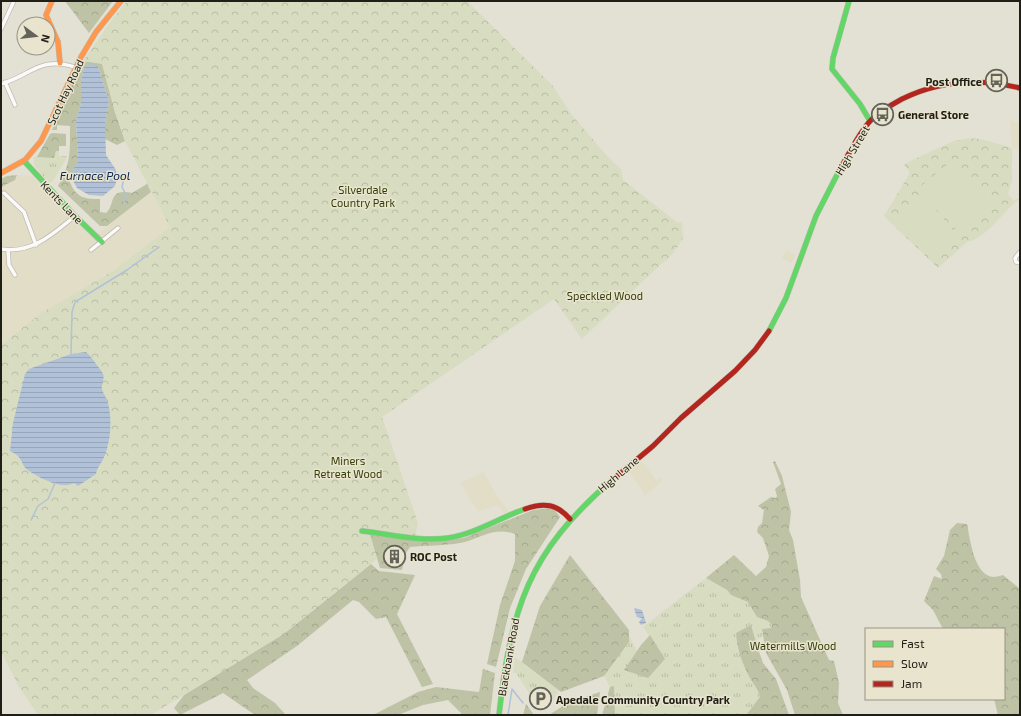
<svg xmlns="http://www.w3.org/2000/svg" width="1021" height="716" font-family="'Exo 2',sans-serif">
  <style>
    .built { fill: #e2ddc7 }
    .grass { fill: url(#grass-tufts) }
    .forest { fill: url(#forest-crowns) }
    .park { fill: url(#park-crowns) }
    .garden { fill: #d8ddc1 }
    .water { fill: url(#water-rules) }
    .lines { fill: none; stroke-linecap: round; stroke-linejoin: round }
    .stream { stroke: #b1c1d8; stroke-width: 1.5 }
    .street-casing { stroke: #bebbb2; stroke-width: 5 }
    .fast-casing { stroke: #bebbb2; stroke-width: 6 }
    .slow-casing { stroke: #bebbb2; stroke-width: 6 }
    .jam-casing { stroke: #bebbb2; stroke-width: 6 }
    .street { stroke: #fbfaf9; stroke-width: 3.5 }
    .fast { stroke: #63d668; stroke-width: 5 }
    .slow { stroke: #ff974d; stroke-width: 5 }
    .jam { stroke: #b3261e; stroke-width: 5 }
    .labels { text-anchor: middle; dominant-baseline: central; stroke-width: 3; stroke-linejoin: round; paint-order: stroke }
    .poi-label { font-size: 11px; font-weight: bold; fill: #201f17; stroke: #e9e4ce; text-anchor: start }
    .street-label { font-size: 11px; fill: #201f17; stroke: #e9e4ce }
    .park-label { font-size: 11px; fill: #343e0b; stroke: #e9e4ce }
    .water-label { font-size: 12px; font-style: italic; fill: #082754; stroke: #e9e4ce }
  </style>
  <defs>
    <pattern id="grass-tufts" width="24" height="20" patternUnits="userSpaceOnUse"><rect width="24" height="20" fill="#d8ddc1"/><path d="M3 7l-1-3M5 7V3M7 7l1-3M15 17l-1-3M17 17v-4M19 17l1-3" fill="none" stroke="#b9bda5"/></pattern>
    <pattern id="forest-crowns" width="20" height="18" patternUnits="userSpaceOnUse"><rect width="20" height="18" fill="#bec3a6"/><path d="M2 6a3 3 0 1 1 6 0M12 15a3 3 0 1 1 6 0" fill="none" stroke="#a3a78e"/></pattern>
    <pattern id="park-crowns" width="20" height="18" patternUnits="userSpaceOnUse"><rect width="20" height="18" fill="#d8ddc1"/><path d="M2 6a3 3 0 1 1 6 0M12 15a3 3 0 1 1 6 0" fill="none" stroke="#b9bda5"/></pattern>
    <pattern id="water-rules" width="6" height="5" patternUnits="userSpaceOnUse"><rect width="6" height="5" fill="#b1c1d8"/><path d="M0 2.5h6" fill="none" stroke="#98a5b9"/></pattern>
  </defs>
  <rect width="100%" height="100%" fill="#e3e0d4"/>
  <path class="built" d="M1010,120L1020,124V149L1012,148Z
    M17,175L33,176L93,238L151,192L170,227L113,271L40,314L1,345V187L17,178Z
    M786,250L796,255L791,263L782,258Z
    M640,459L657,481L661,478L663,480L645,495L628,470Z
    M484,472L494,491L510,514L505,515L498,505L478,511L460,483Z"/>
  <path class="grass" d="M56,151H59V156H67L66,159L53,181L49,183L34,165V157L56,154Z
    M706,578L727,590L731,595L748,602L772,625L771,628L762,629L763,636L756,641L751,625L736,633C737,649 742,664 750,678C754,685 758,689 760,698L746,715H615L614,686L610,687L604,676L629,642V635L637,651L624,670L665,659L643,627Z
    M515,658L522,662L558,690L554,700L543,686L531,696L516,673H513Z"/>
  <path class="forest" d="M65,1H113L89,33Z
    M83,61L102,63L115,112L125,141L117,145L105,139V123L109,101L98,67H84L81,80V103L76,121L78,162L69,179C75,197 82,199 100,199V212L106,213C116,205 107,188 132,193L147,184L151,192L107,226H100L58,186C71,164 70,151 70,126L57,125V130H52L67,92Z
    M53,133L66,134V146H59V151H56L54,158L37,157L50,134Z
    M17,175L15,180L1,187V179L7,176Z
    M775,461L782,476L791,512L789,530L793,540L800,580L801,597L829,660L834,661L839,683L838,703L843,715H795L787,690L766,653L762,629L771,628L772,625L768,621L757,617L748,602L731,595L727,590L706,578L734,555L756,576L766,567L769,556L763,538L757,532L758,527L762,523L764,510L758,506L771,497L776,498L777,496L775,489L781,484L773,462Z
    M553,508L560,517L526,569L510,608L496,667L487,664L500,605L515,561V534C494,526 480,539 460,543C444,546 426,545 410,547L406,553L402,570L380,568L370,535L373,534L408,540L437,541L464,538L533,510Z
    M957,523L967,524C970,539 974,575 993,577C996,577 1000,576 1003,575L1020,589V715H998L994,699H1004V629H943L933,610L924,601L934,576L942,579L941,574L936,569L944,556L950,530Z
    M570,555L629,630V642L604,676L561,692L522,662L540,606Z
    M371,564L379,571L415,575L397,614L433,684L422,687L386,617L376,619L359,602L353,600L297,646L247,680L253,688L275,703L286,715H255L223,693L180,715L174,708L184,695L285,633Z
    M751,625L759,652L763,663L776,679L789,715H746L760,697C758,689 754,685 750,678C742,663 737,649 736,633Z
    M650,635L665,659L648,678L624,670L641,645Z
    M483,669L495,673L490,715H463L448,700L423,705L398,715H373L418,692L436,687L479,692Z
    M614,686L615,715H602L610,687Z
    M600,692L597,715H549L569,702Z
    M526,704L534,715H523Z"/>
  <path class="park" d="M127,1H467L553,86L571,114L608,157L621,169L623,180L678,223L682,222L683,238L679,245L668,259L661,264L582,339L554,299L382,417L418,523L415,536L383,533L370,535L377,559L282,635L151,715H38L19,687L1,651V345L41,313L113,271L170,227L125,141L115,112L102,64L83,61L111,21Z
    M970,138L985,140L1012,148V180L1008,194L1014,201L1020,197V199C1002,211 989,237 967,242L938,268L884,216L910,173L904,164L954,141Z"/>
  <path class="garden" d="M954,159L992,206L959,233L921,186Z
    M923,194L956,234L930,256L897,216Z"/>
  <path class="water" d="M92,64L98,67L109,101L105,123L106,155L116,170L117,179L115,186L103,196L89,195L77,188L72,179L71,173L78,162L76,121L81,103V80L84,67Z
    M86,352C89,354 102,371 103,374C105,380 101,384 102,389C103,394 107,398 108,403C112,419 111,437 106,452C104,460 97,467 96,474L78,486L74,483C61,490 40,478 29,471C20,465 24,457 10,451L13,423L25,374L29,369L71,354Z
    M635,608L642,610L646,623L641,625L639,622L642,618L637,617L634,609Z"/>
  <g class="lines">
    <path class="stream" d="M123,175L124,178L122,187L126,195L123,205
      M71,354L72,312L75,302L127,270L159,247
      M31,520L38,506L48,499L55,483
      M508,715L512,689L523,703"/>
    <defs>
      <path id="street" d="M1,29L14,1
        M5,82L15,105
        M1,84C32,75 39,56 75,67
        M4,193L24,212L36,245
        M1,249C32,254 53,234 75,216
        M8,250L9,265L15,275
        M91,250L118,228
        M1020,252L1015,258L1016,262L1020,263"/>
      <path id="fast" d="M849,1L833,58L832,69L860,104L870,121
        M24,161L75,216L102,242
        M769,331L786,298L816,216L839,171
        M362,531C390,534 420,542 448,538C475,534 499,518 525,509
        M499,715C511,608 528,553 611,481"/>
      <path id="slow" d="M52,1L46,15L58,42L60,63
        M1,173L25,160L41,141L81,57L96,32L121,1"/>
      <path id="jam" d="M839,171C849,154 858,134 871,120C880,111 891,105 902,99C940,80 979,78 1020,88
        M611,481L653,446L681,418L735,371L755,350L769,331
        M525,509C544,502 557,504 570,519"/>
    </defs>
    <use href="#street" class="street-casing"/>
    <use href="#fast" class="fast-casing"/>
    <use href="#slow" class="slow-casing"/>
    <use href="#jam" class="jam-casing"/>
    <use href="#street" class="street"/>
    <use href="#fast" class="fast"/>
    <use href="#slow" class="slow"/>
    <use href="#jam" class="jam"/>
  </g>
  <defs>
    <symbol id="bus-ring" viewBox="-11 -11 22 22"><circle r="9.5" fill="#e9e4ce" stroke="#646359" stroke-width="1.5"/><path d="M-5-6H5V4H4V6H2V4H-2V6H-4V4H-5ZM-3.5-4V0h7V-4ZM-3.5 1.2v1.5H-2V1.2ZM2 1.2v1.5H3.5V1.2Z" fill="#646359"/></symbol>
    <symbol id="building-ring" viewBox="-11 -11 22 22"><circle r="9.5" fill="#e9e4ce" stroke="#646359" stroke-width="1.5"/><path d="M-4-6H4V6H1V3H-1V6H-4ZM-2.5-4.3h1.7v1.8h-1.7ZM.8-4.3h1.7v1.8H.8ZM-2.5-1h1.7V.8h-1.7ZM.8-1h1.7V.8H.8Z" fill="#646359"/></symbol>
    <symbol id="parking-ring" viewBox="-11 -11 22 22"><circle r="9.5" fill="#e9e4ce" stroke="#646359" stroke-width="1.5"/><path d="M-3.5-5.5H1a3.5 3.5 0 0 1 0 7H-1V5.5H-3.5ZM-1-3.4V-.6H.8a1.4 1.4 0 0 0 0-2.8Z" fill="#646359"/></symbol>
  </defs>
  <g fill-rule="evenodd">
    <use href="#bus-ring" x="984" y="68" width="25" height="25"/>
    <use href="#bus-ring" x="870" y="102" width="25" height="25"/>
    <use href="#building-ring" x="382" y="544" width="25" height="25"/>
    <use href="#parking-ring" x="528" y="686" width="25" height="25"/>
  </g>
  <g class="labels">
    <g class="poi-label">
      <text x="982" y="81" text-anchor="end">Post Office</text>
      <text x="898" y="114">General Store</text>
      <text x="410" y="556">ROC Post</text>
      <text x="556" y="699">Apedale Community Country Park</text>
    </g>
    <g class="street-label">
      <text transform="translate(65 92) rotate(-65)">Scot Hay Road</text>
      <text transform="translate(852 150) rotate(-59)">High Street</text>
      <text transform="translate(62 202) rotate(46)">Kents Lane</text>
      <text transform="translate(618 474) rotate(-40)">High Lane</text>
      <text transform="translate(508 657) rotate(-80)">Blackbank Road</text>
    </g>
    <g class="park-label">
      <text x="363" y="189">Silverdale<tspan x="363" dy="13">Country Park</tspan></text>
      <text x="605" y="295">Speckled Wood</text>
      <text x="348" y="460">Miners<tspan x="348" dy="13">Retreat Wood</tspan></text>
      <text x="793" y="645">Watermills Wood</text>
    </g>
    <g class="water-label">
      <text x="95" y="175">Furnace Pool</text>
    </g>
  </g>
  <rect width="1021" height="716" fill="none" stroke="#201f17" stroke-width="4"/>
  <rect x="865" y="628" width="140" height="72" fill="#e9e4ce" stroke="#999585"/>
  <rect x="873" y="641" width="20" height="6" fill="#63d668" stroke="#999585"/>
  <text x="901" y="648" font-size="12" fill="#201f17">Fast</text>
  <rect x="873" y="661" width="20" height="6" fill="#ff974d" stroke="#999585"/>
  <text x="901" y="668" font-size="12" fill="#201f17">Slow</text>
  <rect x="873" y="681" width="20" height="6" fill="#b3261e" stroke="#999585"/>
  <text x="901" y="688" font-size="12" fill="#201f17">Jam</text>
  <g transform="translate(36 36) rotate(105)"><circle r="19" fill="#e9e4ce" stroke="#999585"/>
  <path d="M0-3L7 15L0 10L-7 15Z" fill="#646359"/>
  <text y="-6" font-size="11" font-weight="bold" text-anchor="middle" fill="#201f17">N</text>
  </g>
</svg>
